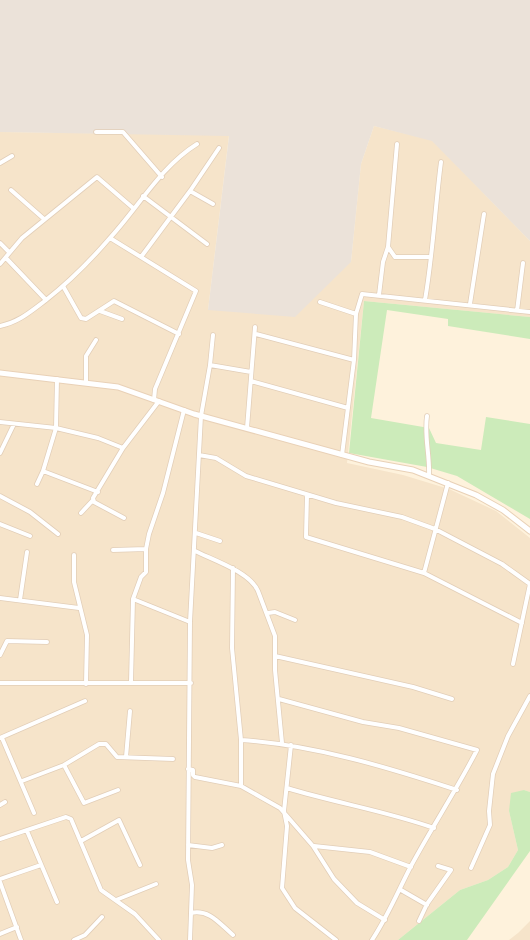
<svg xmlns="http://www.w3.org/2000/svg" width="530" height="940" font-family="'PT Sans Narrow',sans-serif">
  <style>
    .residential { fill: #f6e4ca }
    .industrial { fill: #ebe2d9 }
    .green { fill: #ccebba }
    .lines { fill: none; stroke-linecap: round; stroke-linejoin: round }
    .street-casing { stroke: #e2ceb8; stroke-width: 5.5 }
    .secondary-casing { stroke: #e9d1b7; stroke-width: 7 }
    .street { stroke: #fff; stroke-width: 4 }
    .secondary { stroke: #fff; stroke-width: 5 }
  </style>
  <rect width="100%" height="100%" fill="#fef2dc"/>
  <path class="residential" d="M374,126L432,140L530,241V317L364,301L347,463L403,475L449,489L496,511L530,538V792L524,790L509,811L518,850L508,867L488,880L460,890L398,940H0V132L229,135L208,310L351,262L361,164Z
    M530,921V940H509L518,933Z"/>
  <path class="industrial" d="M0,0H530V241L432,141L374,126L361,164L351,262L295,317L208,310L229,136L0,132Z"/>
  <path class="green" d="M364,301L530,317V339L448,326V319L387,310L371,418L429,428L436,443L481,450L486,417L530,424V519L457,476L427,467L349,453Z
    M524,790L530,792V851L467,940H398L460,890L488,880L508,867L518,850L509,811L511,793Z"/>
  <g class="lines">
    <defs>
      <path id="street" d="M96,132H123L162,177
        M397,144L388,247L395,257H429
        M0,163L12,156
        M11,190L44,219
        M190,191L213,204
        M143,196L207,244
        M110,238L196,291L155,389L154,400
        M0,243L9,252
        M141,257L190,191L219,148
        M6,258L46,300
        M0,264L22,238L97,177L133,208
        M63,286L81,318L86,319L114,301L179,334
        M379,295L383,262L388,247
        M425,300C433,254 435,208 441,162
        M320,302L356,314
        M470,304L484,214
        M100,311L122,319
        M517,311L523,263
        M0,326C19,322 30,312 46,300C69,282 90,261 109,239C138,208 160,167 197,144
        M256,334L354,360
        M210,365L213,335
        M251,381L348,408
        M86,382V356L96,340
        M427,416C424,436 430,455 429,476
        M0,422L56,428L98,438L123,448
        M247,428L255,327
        M0,453L14,424
        M199,455L216,458L246,476L336,503L402,517L435,529L502,564L530,584L513,664
        M342,455L354,360L356,314L362,294L530,312
        M43,471L56,428L57,379
        M37,484L43,471L98,492
        M307,495L306,537L424,573L522,623
        M0,496L30,512L58,534
        M81,513L93,500
        M124,518L94,502L93,498L123,448L159,401
        M0,524L30,536
        M196,533L220,541
        M113,550L146,549
        M195,551C213,560 250,572 258,591L275,636V670L282,743
        M74,555V582L87,635L86,684
        M233,568L232,648L241,740V786
        M424,573L448,483
        M0,598L79,608
        M133,599L190,622
        M20,600L27,552
        M268,613L275,612L295,620
        M0,655L7,641L47,642
        M275,656L413,687L452,699
        M131,682L133,599L141,577L146,572V549L149,534L163,493L184,410
        M0,683H191
        M279,699L363,722L399,728L477,750C457,789 432,827 411,866C398,891 388,916 372,940
        M0,738L85,701
        M2,738L34,813
        M241,740C314,745 387,767 457,790
        M291,745L284,811L287,826L282,888L295,908L336,940
        M126,757L130,711
        M64,765L84,803L118,790
        M188,769L193,770V775L195,777L241,786L280,808L313,846L334,879L357,903L385,920
        M22,781L64,765L99,744H106L117,757L173,759
        M287,788C336,803 386,811 434,828
        M0,805L5,802
        M27,831L57,902
        M0,839L66,817L71,819L101,890L135,914L159,940
        M81,841L119,820L140,865
        M188,845L212,848L222,845
        M314,846L370,852L411,867
        M471,868L490,825L489,811L493,774L508,736L530,696
        M0,879L41,865
        M0,882L21,940
        M401,890L427,905
        M116,900L156,884
        M191,913C209,909 219,923 233,935
        M419,921L427,904L451,870L438,866
        M0,934L17,927
        M74,940L85,935L102,917
        M190,940L192,885L188,860L190,622L201,416L210,365L251,372"/>
      <path id="secondary" d="M0,373L118,387L194,414L369,462L413,470L476,495L503,510L530,531"/>
    </defs>
    <use href="#street" class="street-casing"/>
    <use href="#secondary" class="secondary-casing"/>
    <use href="#street" class="street"/>
    <use href="#secondary" class="secondary"/>
  </g>
</svg>
